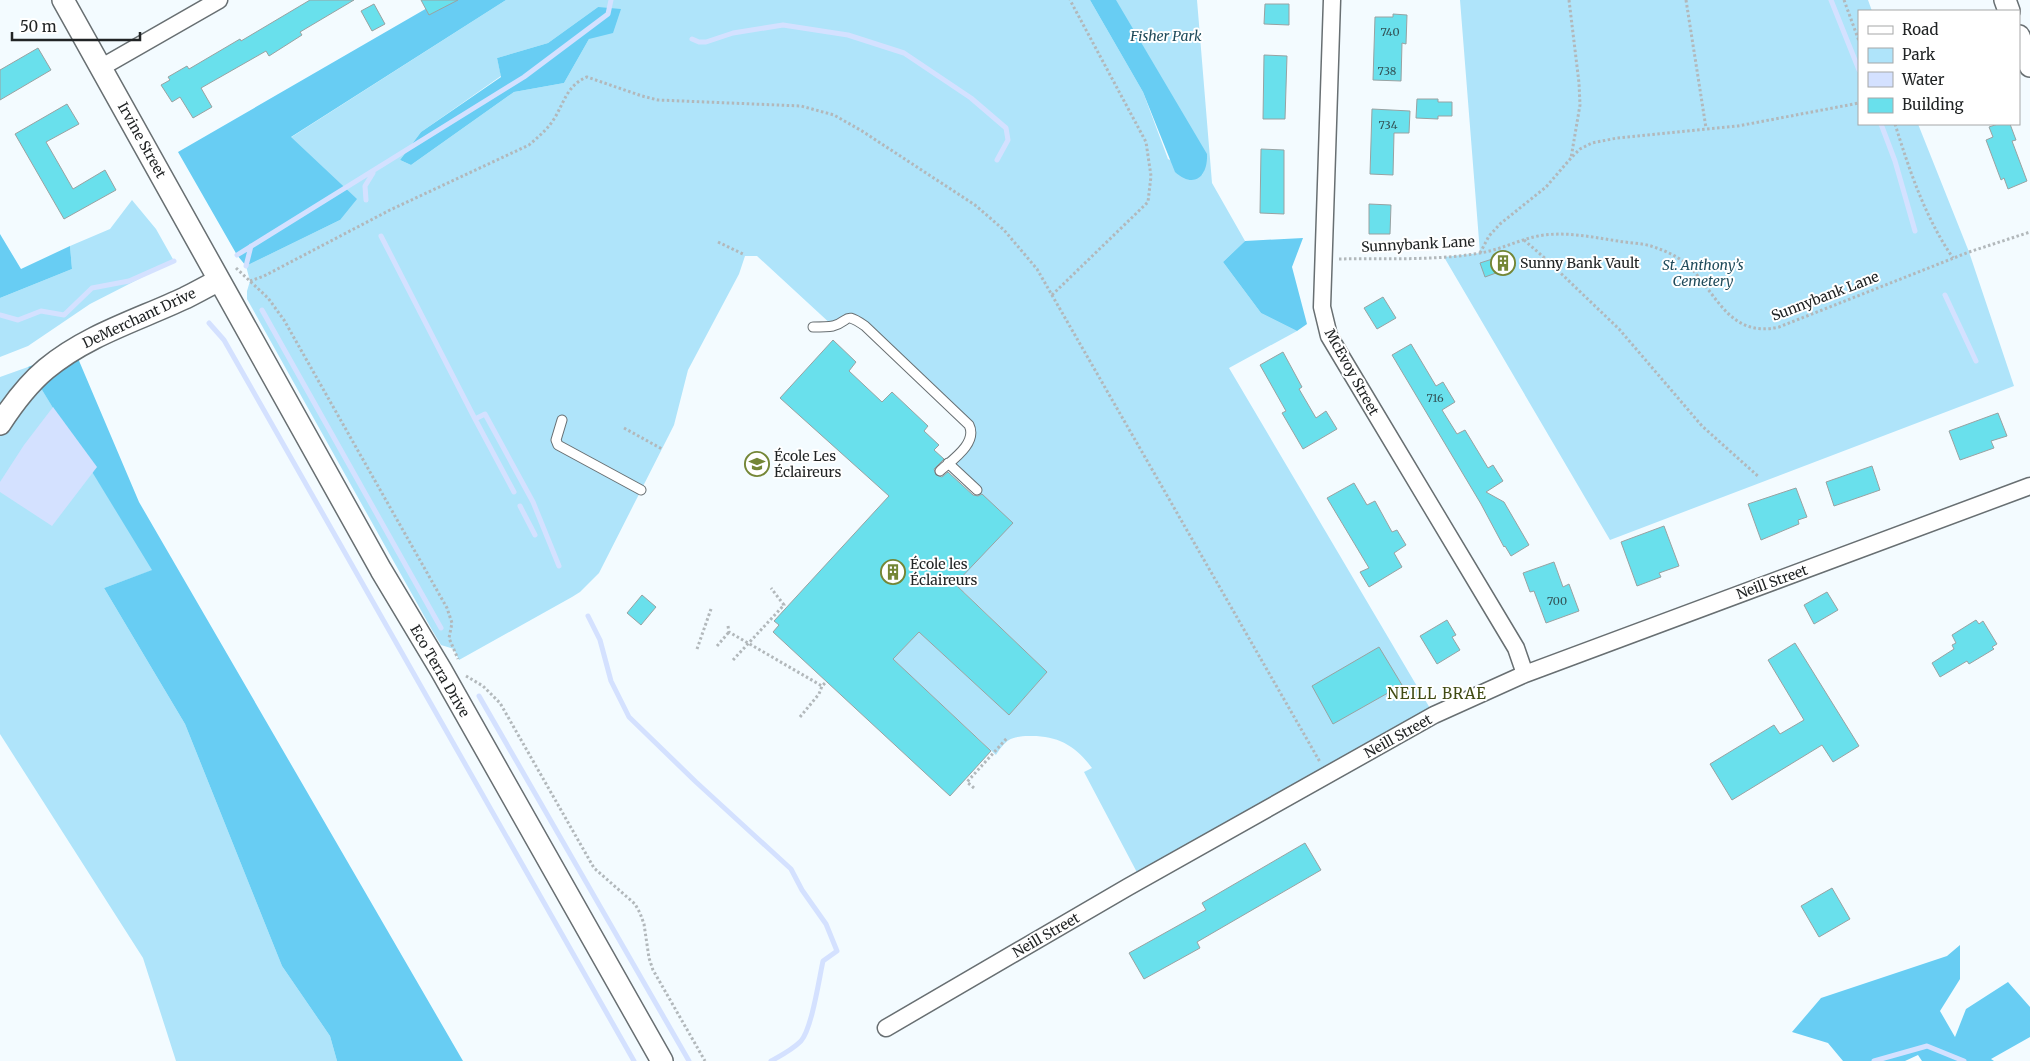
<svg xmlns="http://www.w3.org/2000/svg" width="2030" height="1061" font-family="Merriweather,serif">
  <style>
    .green { fill: #afe4fa; fill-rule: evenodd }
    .forest { fill: #68cdf3 }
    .water { fill: #d4e1ff }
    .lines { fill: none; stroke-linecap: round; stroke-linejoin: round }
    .stream { stroke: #d4e1ff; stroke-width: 5 }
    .building { fill: #69e0ec; stroke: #99a2a2 }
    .service-casing { stroke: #686f72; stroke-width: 11 }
    .minor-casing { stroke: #686f72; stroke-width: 19 }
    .tertiary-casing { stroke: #686f72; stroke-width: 24 }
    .path { stroke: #b2b8bb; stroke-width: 3; stroke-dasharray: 2.5 2.5; stroke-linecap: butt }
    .service { stroke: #fff; stroke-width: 9 }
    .minor { stroke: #fff; stroke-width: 16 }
    .tertiary { stroke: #fff; stroke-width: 21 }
    .labels { text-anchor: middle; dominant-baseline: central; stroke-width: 4; stroke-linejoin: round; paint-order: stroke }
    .number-label { font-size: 11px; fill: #335357 }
    .park-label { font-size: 14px; font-style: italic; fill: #1f4b5b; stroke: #fff }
    .street-label { font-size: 14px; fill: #212425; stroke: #fff }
    .poi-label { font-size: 14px; fill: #212425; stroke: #fff; text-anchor: start }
    .neighbourhood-label { font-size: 15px; letter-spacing: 1px; fill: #404b13; stroke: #fff }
  </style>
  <rect width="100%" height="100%" fill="#f3fbff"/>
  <path class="green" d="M506,0H1090L1143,92L1168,159L1202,175L1204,171L1105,0H1197L1212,183L1245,241L1223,262L1261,313L1297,331L1229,368L1434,715L1141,880L1084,772L1092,768C1075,745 1057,735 1028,736C1023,736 1013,737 1009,740C1004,743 999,750 996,755L893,659L919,632L1009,715L1047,672L964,592L950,589L1012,523L948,463L967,445L971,430L855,319L833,326L757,256H745L739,274L688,370L674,425L668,437L599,573L580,592L572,597L459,660L454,649L441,645L432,630L247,299V291L250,281L246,266L340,220L290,138ZM598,7L589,39L564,83L514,92L411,165L400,160L421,132L501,76L497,58L548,43Z
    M1460,0H1868L1872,11H1859V124H1918L1969,252L2014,386L1610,540L1444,257L1480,253Z
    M132,200L156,229L174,261L90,304L28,346L0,357V298L72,269L70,246L110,229Z
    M28,367L153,570L104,588L185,724L282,966L330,1036L337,1061H176L143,958L0,734V377Z"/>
  <path class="forest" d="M441,0H506L291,137L357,199L340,220L246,266L237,255L178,152Z
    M1090,0H1116L1207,154C1208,177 1194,189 1175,172L1143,92Z
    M598,7L621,9L613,33L589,39L564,83L514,92L411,165L400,160L421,132L501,77L497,58L548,43Z
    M0,234L21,269L70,246L72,269L0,298Z
    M1303,238L1292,267L1307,324L1297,331L1261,313L1223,262L1245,241Z
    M74,349L139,502L463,1061H337L330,1036L282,966L185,724L104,588L152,570L28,367Z
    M1960,945V979L1940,1011L1955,1037L1966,1009L2008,982L2030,1007V1037L1991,1059L1994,1061H1922L1918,1055L1905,1061H1843L1828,1043L1792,1032L1821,998L1947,956Z"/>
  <path class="water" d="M53,407L97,467L52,526L0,492V482L24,445Z"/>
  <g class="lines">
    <path class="stream" d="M1831,0L1859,70
      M692,39L699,42H706L733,33L783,25L848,35L904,53L971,98L1006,128L1008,140L997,160
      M1881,124L1895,161L1915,231
      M366,200L365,186L373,173
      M381,236L475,419L485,414L533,502L559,566
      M237,255L524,77L608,14L611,0
      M246,266L251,246
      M1945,295L1976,361
      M262,310L441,628
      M0,315L18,320L41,311L64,315L92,288L129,281L174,261
      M209,323L224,340L634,1061
      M475,419L514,492
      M520,506L535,535
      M588,616L600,640L611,681L629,717L696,782L791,869L802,890L826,924L837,951L823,961C819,979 812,1028 801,1041C792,1050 782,1055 771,1061
      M479,696L689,1061
      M1874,1061L1927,1046L1964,1061"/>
  </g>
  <path class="building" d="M310,0H354L300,32L302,35L269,56L266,51L201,88L212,107L193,118L180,97L172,102L161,85L170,80L168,77L187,66L189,69L240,39L241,41Z
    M421,0H458L429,15Z
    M374,4L385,24L372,31L361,11Z
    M1265,4H1289V25L1264,24Z
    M1393,14L1407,15L1406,44L1402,43L1401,81L1373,80L1375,17H1393Z
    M38,48L51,70L0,100V70Z
    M1264,55L1287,56L1285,119H1263Z
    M1417,99H1438V102H1452V116H1438V119L1416,118Z
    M67,104L79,124L46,142L73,189L105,170L116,190L64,219L15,134Z
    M1372,109L1410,111L1409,133H1394L1393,175L1370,174Z
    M1998,124H2010L2016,140L2012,141L2027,181L2008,189L2004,178L2001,180L1986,140L1993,137L1989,127Z
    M1261,149L1284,150V214L1260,213Z
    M1369,204L1391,205L1390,234H1369Z
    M1511,253L1515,266L1485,277L1480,263Z
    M1383,297L1396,318L1377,329L1364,308Z
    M833,340L856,362L849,371L882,402L892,392L928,426L924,431L939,445L934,450L944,459L934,469L936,475L942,477L948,472L973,495L978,496L982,494L1013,523L955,584L1047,672L1009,715L919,632L893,659L991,751L950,796L773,632L779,625L774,621L889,496L780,398Z
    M1411,344L1436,386L1443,382L1455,402L1442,410L1457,434L1465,430L1488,468L1493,465L1503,481L1486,492L1504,502L1529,545L1511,556L1505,546L1504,547L1481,504L1392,355Z
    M1283,352L1302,387L1299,389L1316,418L1326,411L1337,429L1303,449L1282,413L1286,411L1260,365Z
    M1998,413L2007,436L1991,441L1994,448L1960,460L1949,431Z
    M1872,466L1880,490L1834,506L1826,482Z
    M1354,483L1367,505L1375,501L1392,532L1397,530L1406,545L1394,553L1402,567L1369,587L1360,572L1369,568L1327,498Z
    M1796,488L1807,517L1798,520L1799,524L1761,540L1748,504Z
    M1664,526L1679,566L1659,573L1661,577L1637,586L1621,542Z
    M1554,562L1563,587L1569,584L1579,611L1546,623L1534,591L1530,592L1523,573Z
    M1827,592L1838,610L1814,624L1804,605Z
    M642,595L656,607L641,625L627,613Z
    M1447,620L1456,635L1452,637L1460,650L1437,664L1420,636Z
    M1976,620L1979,624L1983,621L1997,644L1992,647L1994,649L1969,664L1967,661L1940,677L1932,663L1954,649L1952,645L1956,643L1952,635Z
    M1795,643L1859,746L1833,762L1822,745L1732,800L1710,764L1774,725L1780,734L1804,720L1768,660Z
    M1379,647L1402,685L1333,724L1312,686Z
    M1305,843L1321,870L1197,942L1200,948L1144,979L1129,953L1206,910L1202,903Z
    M1832,888L1850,919L1819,937L1801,906Z"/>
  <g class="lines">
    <defs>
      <path id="service" d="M813,327C819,327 827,327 833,326C851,321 843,311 865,326L969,425C978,443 952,460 940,471
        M562,420L556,440L558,445L641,490
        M948,463L977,490"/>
      <path id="minor" d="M1332,0L1322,307L1329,336L1516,648L1525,674
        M102,67L219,0
        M886,1028L1128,887L1434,715L1525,674L2030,486"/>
      <path id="tertiary" d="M63,0L381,570L441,670L662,1061
        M2005,0L2009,11
        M2019,36L2030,66
        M0,424C13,404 28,384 46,369C87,335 138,320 185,298C197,292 208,286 219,280"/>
    </defs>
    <use href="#service" class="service-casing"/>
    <use href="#minor" class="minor-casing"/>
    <use href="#tertiary" class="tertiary-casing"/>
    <path class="path" d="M1569,0L1579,83L1580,105L1571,158
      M1686,0L1706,128
      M1844,0L1859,41
      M1895,124C1910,172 1925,217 1953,258
      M1524,240L1547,260L1619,329L1702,426L1759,477
      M718,242L745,255
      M1480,253L1489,236L1500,224L1546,187L1571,158L1580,149L1592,143L1617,138L1738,126L1859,103
      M1339,259C1386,258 1434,261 1480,253C1500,250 1518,240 1538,236C1565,231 1591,237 1618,241C1629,243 1641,243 1651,246C1666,251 1680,257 1691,268C1718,297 1731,338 1779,327L1969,252L2030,232
      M236,268L268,298L284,320L447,608L452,623L449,638L458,659
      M250,281L264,276L390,210L529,145C538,137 547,130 554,119C564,103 567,85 587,77L642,96L658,100L801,106L834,115L862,131L975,205L1004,230L1037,269L1320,762
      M1052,295L1148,202L1151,176L1146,142L1070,0
      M624,428L662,449
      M728,626L729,632L822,686
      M717,646L729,632
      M697,649L711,609
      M733,660L784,605L771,588
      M466,676L483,686L500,703L594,868L635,904L640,913L644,924L649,958L653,970L705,1061
      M800,717L819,694L822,686L826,682
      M974,788L967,782L1007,738"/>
    <use href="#service" class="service"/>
    <use href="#minor" class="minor"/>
    <use href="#tertiary" class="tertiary"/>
  </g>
  <defs>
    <symbol id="building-ring" viewBox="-11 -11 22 22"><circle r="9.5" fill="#fff" stroke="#748636" stroke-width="1.5"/><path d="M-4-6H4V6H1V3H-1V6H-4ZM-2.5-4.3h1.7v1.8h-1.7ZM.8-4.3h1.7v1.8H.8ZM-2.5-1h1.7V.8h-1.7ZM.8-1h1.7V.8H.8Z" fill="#748636"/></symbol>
    <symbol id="school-ring" viewBox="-11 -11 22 22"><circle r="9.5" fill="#fff" stroke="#748636" stroke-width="1.5"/><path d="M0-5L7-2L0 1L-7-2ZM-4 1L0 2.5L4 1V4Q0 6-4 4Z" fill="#748636"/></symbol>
  </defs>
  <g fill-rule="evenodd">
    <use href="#building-ring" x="1489" y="249" width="28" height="28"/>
    <use href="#school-ring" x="743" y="450" width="28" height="28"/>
    <use href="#building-ring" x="879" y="558" width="28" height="28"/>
  </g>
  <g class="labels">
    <g class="number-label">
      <text x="1390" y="32">740</text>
      <text x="1387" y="71">738</text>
      <text x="1388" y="125">734</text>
      <text x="1435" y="398">716</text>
      <text x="1557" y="601">700</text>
    </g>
    <g class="park-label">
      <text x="1166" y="36">Fisher Park</text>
      <text x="1703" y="265">St. Anthony’s<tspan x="1703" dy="16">Cemetery</tspan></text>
    </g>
    <g class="street-label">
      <text transform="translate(142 140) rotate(61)">Irvine Street</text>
      <text transform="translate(1418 244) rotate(-3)">Sunnybank Lane</text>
      <text transform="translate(1825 296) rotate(-21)">Sunnybank Lane</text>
      <text transform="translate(139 318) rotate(-25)">DeMerchant Drive</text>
      <text transform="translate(1352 372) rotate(61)">McEvoy Street</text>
      <text transform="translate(1772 582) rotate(-20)">Neill Street</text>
      <text transform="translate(440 671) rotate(60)">Eco Terra Drive</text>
      <text transform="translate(1398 736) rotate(-29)">Neill Street</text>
      <text transform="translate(1046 935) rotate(-30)">Neill Street</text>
    </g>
    <g class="poi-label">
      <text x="1520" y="263">Sunny Bank Vault</text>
      <text x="774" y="456">École Les<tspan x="774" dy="16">Éclaireurs</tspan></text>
      <text x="910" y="564">École les<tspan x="910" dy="16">Éclaireurs</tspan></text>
    </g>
    <g class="neighbourhood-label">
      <text x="1437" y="693">NEILL BRAE</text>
    </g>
  </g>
  <rect x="1858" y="10" width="162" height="115" fill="#ffffff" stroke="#a6a7a8"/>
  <rect x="1868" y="26" width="25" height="8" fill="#ffffff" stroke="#a6a7a8"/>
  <text x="1902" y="35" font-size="15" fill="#212425">Road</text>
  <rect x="1868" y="48" width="25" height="15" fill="#afe4fa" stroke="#a6a7a8"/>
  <text x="1902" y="60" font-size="15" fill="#212425">Park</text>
  <rect x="1868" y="72" width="25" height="15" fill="#d4e1ff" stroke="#a6a7a8"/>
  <text x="1902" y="85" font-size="15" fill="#212425">Water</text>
  <rect x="1868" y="98" width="25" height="15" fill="#69e0ec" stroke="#a6a7a8"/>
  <text x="1902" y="110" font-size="15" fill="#212425">Building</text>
  <path d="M12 32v8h128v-8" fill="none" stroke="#212425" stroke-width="2.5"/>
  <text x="20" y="32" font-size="15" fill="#212425" stroke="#ffffff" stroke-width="4" paint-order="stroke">50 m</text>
</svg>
